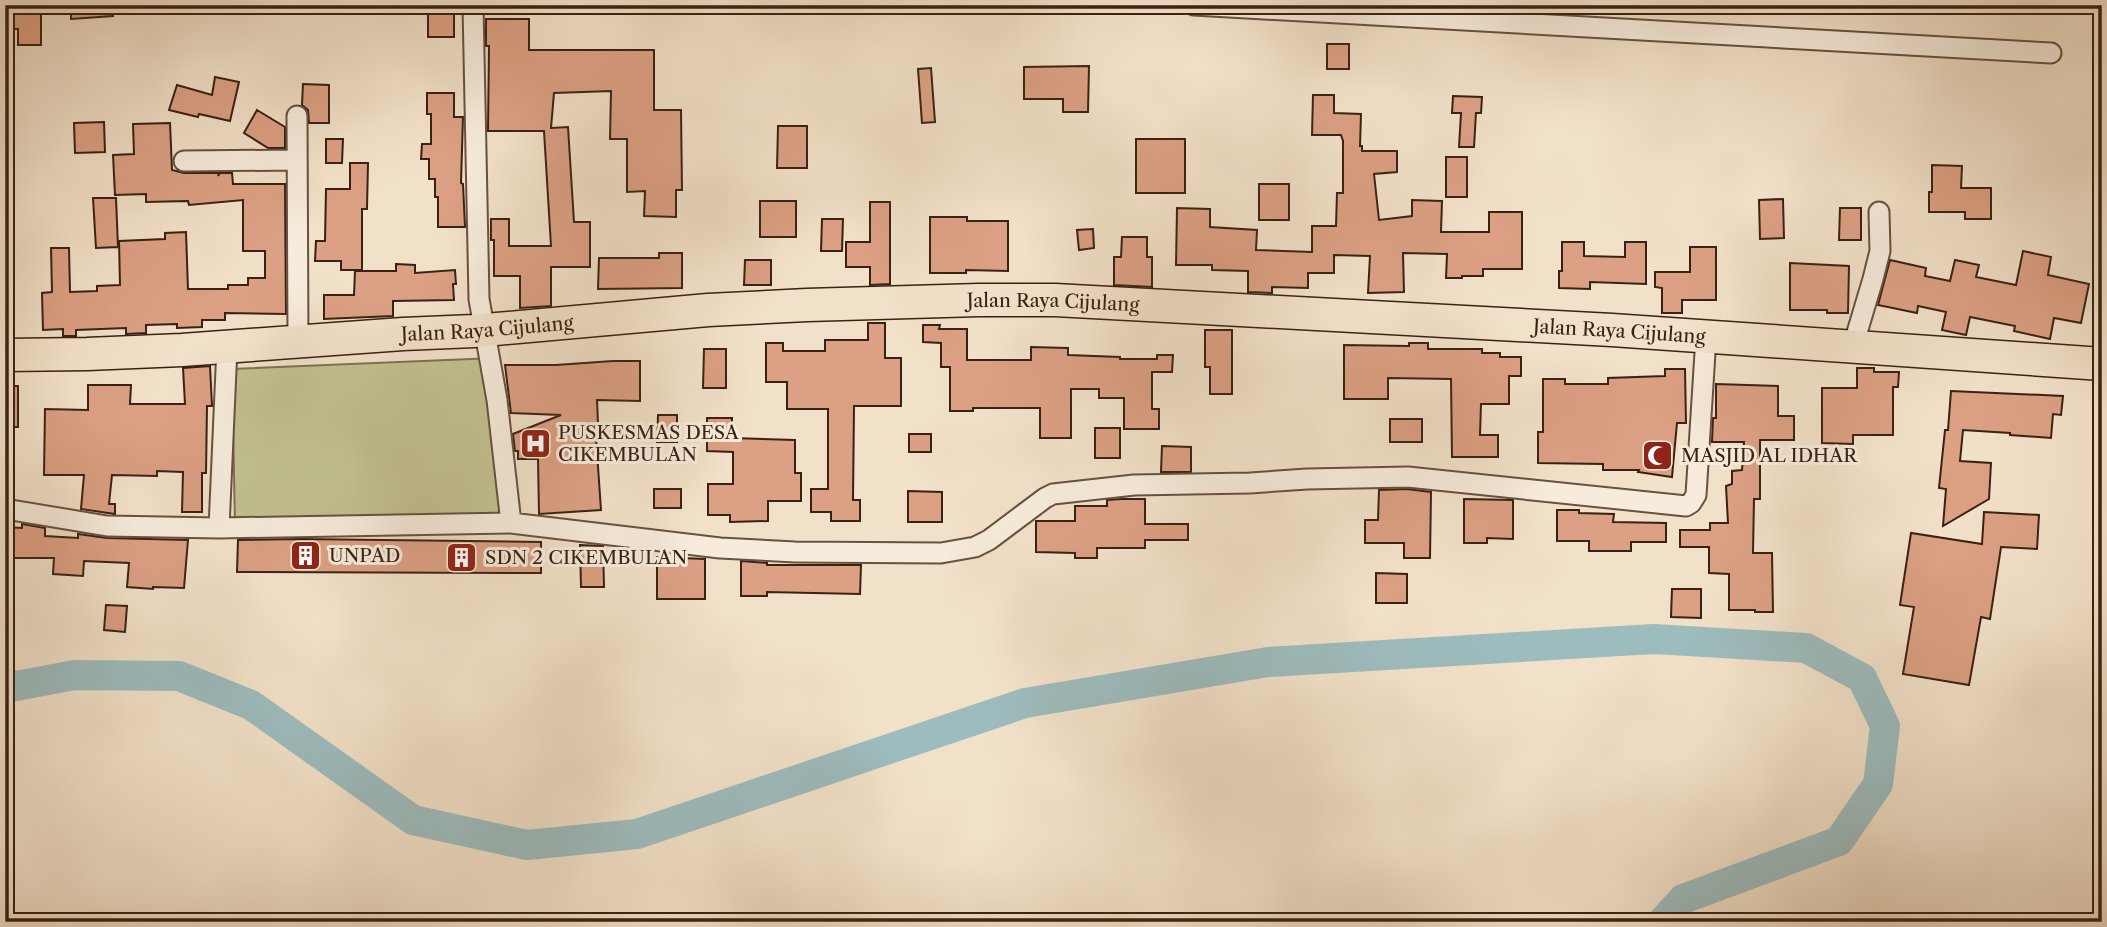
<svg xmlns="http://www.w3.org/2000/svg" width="2107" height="927" font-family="'Libre Caslon Text',serif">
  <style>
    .green { fill: #c2c191; stroke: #7e7152; stroke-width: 2 }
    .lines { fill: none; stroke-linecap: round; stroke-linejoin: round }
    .river { stroke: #9dbcbe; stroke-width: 30 }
    .building { fill: #dca084; stroke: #392113; stroke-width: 2 }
    .minor-casing { stroke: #675140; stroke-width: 23 }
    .trunk-casing { stroke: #392113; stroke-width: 35 }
    .minor { stroke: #f7ecdc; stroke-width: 19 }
    .trunk { stroke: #f2e1c9; stroke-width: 32 }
    .labels { text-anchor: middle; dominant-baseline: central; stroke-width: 6; stroke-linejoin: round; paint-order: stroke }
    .street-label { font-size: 19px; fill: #392113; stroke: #f7ecdc }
    .poi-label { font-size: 19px; fill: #392113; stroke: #f7ecdc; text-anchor: start }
  </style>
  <rect width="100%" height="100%" fill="#f2e1c9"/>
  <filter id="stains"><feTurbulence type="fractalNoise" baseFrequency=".00286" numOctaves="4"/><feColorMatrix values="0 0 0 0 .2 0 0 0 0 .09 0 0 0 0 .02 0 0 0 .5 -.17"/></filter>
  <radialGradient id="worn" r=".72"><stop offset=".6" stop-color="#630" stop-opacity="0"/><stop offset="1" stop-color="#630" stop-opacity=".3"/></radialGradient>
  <path class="green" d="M495,358L502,521L235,527L232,369Z"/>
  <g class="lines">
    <path class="river" d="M5,688L75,675L179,676L251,705L413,820L527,845L637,834L1025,703L1268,662L1654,639L1806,648L1862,678L1885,726L1878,784L1839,841L1683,899L1662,922"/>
  </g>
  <path class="building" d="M71,5H112L113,16L71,19Z
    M428,5H454V37H428Z
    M5,10H41V45H18V29H5Z
    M486,19H529V50H654V110H681L682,190H676V217L644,216L645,191L627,192V139H610L611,91L554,93L551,128L568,127L574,222H590V267H551V306L520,308V276H494V240H491V219H509V246H551L544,131H488L489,46H486Z
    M1327,44H1349V69H1327Z
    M1089,66L1088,112H1063V99H1024V67Z
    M931,68L935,122L922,123L918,69Z
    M215,77L239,82L230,121L199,114L198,117L169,110L177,85L212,95Z
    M303,84L329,85V123H309L308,110L302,105Z
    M427,93H454V117H463L461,183L463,184L465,227H438V197H435V179H429V159H421L422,144H431V114H427Z
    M1313,95H1334V113L1361,114L1360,146H1362V151H1397V172L1374,174L1379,220L1412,216V200L1442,201L1441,232H1489V212H1522V269H1483V276H1462V278H1446L1447,254L1403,253L1404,292L1368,293L1370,256L1334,255V273H1308V288L1272,287V293L1248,292V271L1212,270V265H1176L1177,208L1210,209V227L1257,230L1256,250L1312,252V226H1336L1337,193H1343V141L1341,135H1312Z
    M1453,96L1482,97L1481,113H1476L1474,147H1459L1461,113H1452Z
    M257,110L285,127V148H268L244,133Z
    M104,122L105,152L75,153L74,123Z
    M170,123L172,170L184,173H219L218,176L220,173H232L233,184H285L286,314L225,313V320H202V327L177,328V324L146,325V333L126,334V328L76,330V336H63V329L43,330L42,293L52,292L51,248H69L70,292L97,291V286L120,285L119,241L165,239V233L186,232L188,289H228V285H248V278H265V251H243V200L189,205L188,201L146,202V194L115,195L113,155L134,154L133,124Z
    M778,126H807V168H777Z
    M326,139H343L342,163H326Z
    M1136,139H1185V193H1136Z
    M1446,157H1467V197H1446Z
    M350,163H368L367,209H362V270H341V261H315L316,241H325L326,189H350Z
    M1932,165L1962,166L1961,188H1991V219H1965V212H1929V192H1932Z
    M1259,184H1289V220H1259Z
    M93,198H116L118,247L96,248Z
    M1783,199L1784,238L1760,239L1759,200Z
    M760,201H796V237H760Z
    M870,202H890V284L870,285V267H846V242H870Z
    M1840,208H1861V240H1839Z
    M930,217H967V221H1008V271L966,270V273H930Z
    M822,219H843L842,251H821Z
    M1093,229L1094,248L1079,250L1077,230Z
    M1122,237H1147V257H1152V287L1114,285V257H1121Z
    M1562,242H1584V256L1625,257V242H1646V284L1590,282V289L1559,288V271H1562Z
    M1690,247H1716V300H1682V313H1662V288L1655,287V272H1690Z
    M2023,251L2051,257L2048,275L2089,284L2081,323L2054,318L2050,339L2014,331L2015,326L1970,317L1966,335L1942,330L1946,312L1918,306L1917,313L1878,305L1890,260L1926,268L1925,276L1950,281L1955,260L1979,265L1976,277L2016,285Z
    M659,253H682V288L598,289L599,258H659Z
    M745,260H771V285H744Z
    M1790,263L1849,266L1848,313H1827V310H1790Z
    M396,264L415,265V273L455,270L456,284H453L454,300L393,301V316L324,319V295H354L355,271H396Z
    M868,323H885V358H901V406H854L853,500H860V521H831V512H811V489H828V409H787V382H766V343H783V351H825V340H868Z
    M923,325H940L939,329H967V360H1031V347L1068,348V355L1120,357V359H1157V355H1173L1172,372H1152V409H1159V429H1124V398H1099V389H1071V438H1040V408H973V411H950V367H941V343L923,342Z
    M1205,330H1232V394H1210V367H1205Z
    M1409,343H1428V349H1482V353H1500V357H1521V376H1509V404H1481L1480,435H1498V457H1452L1451,379L1388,378V399H1344V345L1409,346Z
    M704,349H726V388H703Z
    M613,361H640V401L597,400L598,423H595L601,510L539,514L538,459H518V451H515L513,434L561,415L511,413L505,365H556Z
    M210,366L212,406H207L206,473H202V512H182L183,472L157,471V476L112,475L109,504H115V514L81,509L84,475H44L45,409L88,410V385H131L130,404H185L183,368Z
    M1857,368H1874V372H1899L1898,387H1893V435H1853V444L1822,443V388H1857Z
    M1665,369H1685L1686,423H1677L1672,477L1638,472L1639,470H1603V464L1538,463V432H1543V379H1565V384H1608V378L1665,376Z
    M1716,384L1778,386V416H1794V440H1760V499H1754L1753,553H1772L1773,612H1755V610H1729V574L1709,573V547H1680V530H1710V523H1728L1726,486L1732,484V471L1742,470L1744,442H1712L1713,418H1716Z
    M5,386H18V427H5Z
    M1951,391L2063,396L2061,415L2053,414L2051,438L2010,435V433L1963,430L1960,461L1991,463L1989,499L1943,526L1946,489L1939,488L1945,430H1948Z
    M658,415H677V442H657Z
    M707,418H732V438L795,440V473H801V501H768V521L730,522V515H708V484H733V452L707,451Z
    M1390,419H1422V442H1390Z
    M1095,428H1120V458H1095Z
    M909,434H931V452H909Z
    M1162,446L1191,447V472H1161Z
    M654,489H681V508H654Z
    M1407,489L1431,492L1430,558H1404V543H1365V520H1378L1379,490Z
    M908,491L942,492V522H908Z
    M1122,499H1145V524H1188V540H1145V548H1097V558H1075V553L1036,552V521H1075V506H1107V500Z
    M1464,499L1513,500V539L1487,538V543H1464Z
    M1557,510H1579V513L1614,514L1613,522L1666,523V542H1631V551H1589V541H1557Z
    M1984,512L2039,515L2037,549L2001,547L1990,619L1981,617L1969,685L1903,674L1914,607L1900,605L1911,533L1982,544Z
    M22,524L45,528V536L78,538V534L107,538L188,540L184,588L153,587V589L127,587L129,563L84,561L83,576L53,574L54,558H5V527L22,528Z
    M300,539L541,542V573L237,572L238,540Z
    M580,545L603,546L604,587H581Z
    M657,557L705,559V599H657Z
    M741,561L767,563V565H861L860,594L767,592V596H741Z
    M1376,573L1407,574V603H1376Z
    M1672,589H1701V618L1671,617Z
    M106,605L127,606L125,632L104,630Z"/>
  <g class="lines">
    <defs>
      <path id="minor" d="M473,5L479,299L497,400L511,523L720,548L795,552L941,553L975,547L989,540L1045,498L1053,494L1134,485L1250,483L1307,479L1408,477L1686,506L1691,503L1696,495L1706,337
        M1194,5L2051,53
        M297,116L298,342
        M184,161L297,160
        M1853,346L1873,279L1880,251L1879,212
        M5,509L107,526L219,528L511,523
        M219,528L227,347"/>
      <g id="trunk">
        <path id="s1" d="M5,355L87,354L182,350L403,334L474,331L708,310L807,305L979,300H1055L1612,330L2102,364"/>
      </g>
    </defs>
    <use href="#minor" class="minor-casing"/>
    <use href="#trunk" class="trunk-casing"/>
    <use href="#minor" class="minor"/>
    <use href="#trunk" class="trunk"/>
  </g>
  <defs>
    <symbol id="hospital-square" viewBox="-11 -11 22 22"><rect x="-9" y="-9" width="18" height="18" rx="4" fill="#8f2418" stroke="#f7ecdc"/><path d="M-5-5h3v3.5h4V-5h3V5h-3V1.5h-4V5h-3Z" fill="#fff"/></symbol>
    <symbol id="mosque-square" viewBox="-11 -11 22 22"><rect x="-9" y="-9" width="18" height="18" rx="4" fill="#8f2418" stroke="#f7ecdc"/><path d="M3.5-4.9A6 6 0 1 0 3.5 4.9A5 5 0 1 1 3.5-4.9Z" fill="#fff"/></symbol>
    <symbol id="building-square" viewBox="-11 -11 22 22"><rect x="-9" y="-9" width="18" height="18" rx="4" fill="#8f2418" stroke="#f7ecdc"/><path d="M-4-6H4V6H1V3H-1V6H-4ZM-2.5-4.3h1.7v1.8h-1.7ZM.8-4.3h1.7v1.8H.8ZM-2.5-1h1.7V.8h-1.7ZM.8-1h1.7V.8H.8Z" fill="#fff"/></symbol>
  </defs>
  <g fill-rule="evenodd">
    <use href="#hospital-square" x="518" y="426" width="35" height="35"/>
    <use href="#mosque-square" x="1640" y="438" width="35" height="35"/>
    <use href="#building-square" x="288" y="538" width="35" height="35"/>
    <use href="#building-square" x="444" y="540" width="35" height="35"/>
  </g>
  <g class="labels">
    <g class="street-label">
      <text stroke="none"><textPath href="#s1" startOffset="1050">Jalan Raya Cijulang</textPath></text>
      <text stroke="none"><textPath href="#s1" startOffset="483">Jalan Raya Cijulang</textPath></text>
      <text stroke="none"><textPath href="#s1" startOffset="1617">Jalan Raya Cijulang</textPath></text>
    </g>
    <g class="poi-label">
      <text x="558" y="432">PUSKESMAS DESA<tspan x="558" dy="22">CIKEMBULAN</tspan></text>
      <text x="1681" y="455">MASJID AL IDHAR</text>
      <text x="329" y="555">UNPAD</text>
      <text x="485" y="557">SDN 2 CIKEMBULAN</text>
    </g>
  </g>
  <rect width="2107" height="927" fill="none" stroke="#f2e1c9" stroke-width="28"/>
  <rect x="7" y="7" width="2093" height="913" fill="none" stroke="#392113" stroke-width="3.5"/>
  <rect x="14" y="14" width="2079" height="899" fill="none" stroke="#392113" stroke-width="2"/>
  <rect width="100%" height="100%" filter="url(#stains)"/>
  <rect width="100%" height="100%" fill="url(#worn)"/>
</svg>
